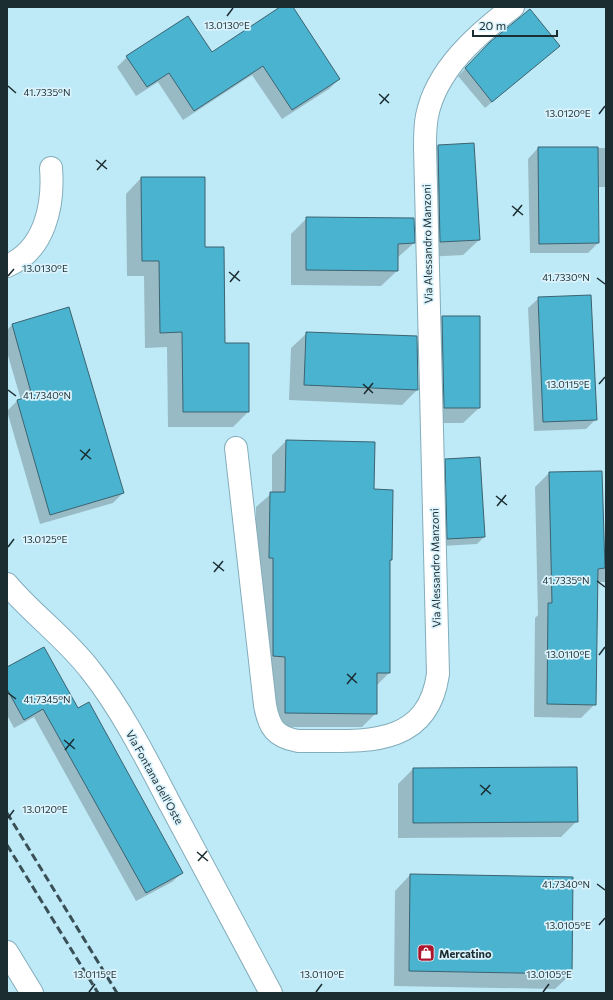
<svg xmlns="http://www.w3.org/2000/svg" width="613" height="1000" font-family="Commissioner,sans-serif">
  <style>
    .shadow { fill: #0003 }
    .building { fill: #4ab3d0; stroke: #3c6370 }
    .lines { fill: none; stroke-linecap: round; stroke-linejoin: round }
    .minor-casing { stroke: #84adbb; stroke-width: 24 }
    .minor { stroke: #fff; stroke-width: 22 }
    .rail { stroke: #3a5057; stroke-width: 3; stroke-dasharray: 8 4; stroke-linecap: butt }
    .ticks { fill: none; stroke: #1c2d32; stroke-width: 1.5 }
    .labels { text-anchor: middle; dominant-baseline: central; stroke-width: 3.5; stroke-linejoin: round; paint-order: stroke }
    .street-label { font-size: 11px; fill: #1c2d32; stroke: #daf3fc }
    .poi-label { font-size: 11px; font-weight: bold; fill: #1c2d32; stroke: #daf3fc; text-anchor: start }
    .ticks-label { font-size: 10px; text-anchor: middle; fill: #1c2d32; stroke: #daf3fc; stroke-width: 3.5; stroke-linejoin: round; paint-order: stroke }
  </style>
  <rect width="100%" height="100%" fill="#bee9f7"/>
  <path class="shadow" d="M282,7H292L339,79L329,89L282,119L252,75L183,120L158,82L136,96L117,67L127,57L211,53Z
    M490,43L559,46L485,108L458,76Z
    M473,144L479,240L463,255L425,257L422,162L438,146Z
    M538,148H606V187H597L598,243L588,253H530L528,159Z
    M141,178L204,248L224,344L248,412L233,427H168L167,347L145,348L144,276H127L126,194Z
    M307,218L414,243L397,258V271L381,286L291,285V234Z
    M539,298L596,419L586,429L534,431L528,308Z
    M68,308L123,493L113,503L40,524L7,411L17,401L21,400L7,352V330L12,325Z
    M442,317L479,408L463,423H429L427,333Z
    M307,333L417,390L402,405L289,400L291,348Z
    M286,441L373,490L391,560L389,561V673L376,686V713L362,727H271L256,571V507L272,493V455Z
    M446,460L484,537L477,544L441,546L439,467Z
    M549,473L603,548H606V582H597L595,704L581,718L534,717L535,618L538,615L535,487Z
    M7,668L78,709L182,873L172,882L136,901L34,717L14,728L7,715Z
    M576,768L577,821L561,837L398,838V784L413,769Z
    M410,875L571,974L555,989L394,986L395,891Z"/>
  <path class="building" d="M280,7H293L340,79L292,110L263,66L194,111L169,73L147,87L126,56L188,16L212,52Z
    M530,9L560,46L492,102L465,68L490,42Z
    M474,143L480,240L440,242L438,145Z
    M538,147H598L599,243L539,244Z
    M141,177H205V247H224L225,343H249V412H183L182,332L160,333L159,261H142Z
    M306,217L414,218L415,243L398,244V271L306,270Z
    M591,295L597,420L543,422L538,297Z
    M69,307L124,493L50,515L17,400L32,396L12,324Z
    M442,316H480V408H444Z
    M306,332L417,336L418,390L304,385Z
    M286,440L375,442L374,489L393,490L392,560H390V673H377V714L285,713V657L273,656V558H269L270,492H285Z
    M480,457L485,537L447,539L445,459Z
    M602,471L605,568L598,569L596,705L547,704L548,603H552L549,472Z
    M44,647L78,708L89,702L183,873L146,893L43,709L24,720L7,689V667Z
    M577,767L578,822L413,823V768Z
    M410,874L573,877L572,974L409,971Z"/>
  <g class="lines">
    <defs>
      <path id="minor" d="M7,266C45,250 54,205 51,168
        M236,448L265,705C269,727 275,737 298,741C357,740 427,752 438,674L425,147C425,137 425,126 427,116C436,70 477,34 513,7
        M7,584C33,615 67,639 91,671C122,710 147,760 170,804C204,867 238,930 271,993
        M7,952L32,993"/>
    </defs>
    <use href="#minor" class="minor-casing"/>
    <use href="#minor" class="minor"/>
    <path class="rail" d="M7,813L117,993
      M7,845L98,993"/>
  </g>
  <path class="ticks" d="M227,16L233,8M8,86L16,93M379,94L389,103M380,104L389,94M599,114L605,106M96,160L107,169M97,170L106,160M512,206L523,215M513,216L522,205M229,272L240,281M8,276L14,269M597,278L605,284M230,282L239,271M363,384L373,393M599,384L605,377M8,390L16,396M364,394L373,383M80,450L91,459M81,460L90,449M496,496L507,505M497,506L506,495M8,547L14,539M213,562L224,571M214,572L223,561M597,581L605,587M599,655L605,647M347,674L357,683M347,684L356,673M8,693L16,699M64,740L75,749M65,750L74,739M480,785L491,794M481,795L490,785M8,818L14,810M197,852L208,861M198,861L207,851M597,884L605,890M599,925L605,918M89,992L95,984M316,992L322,984M543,992L549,984"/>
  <defs>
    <symbol id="shop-square" viewBox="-11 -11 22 22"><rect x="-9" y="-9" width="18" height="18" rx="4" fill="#ac172e" stroke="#daf3fc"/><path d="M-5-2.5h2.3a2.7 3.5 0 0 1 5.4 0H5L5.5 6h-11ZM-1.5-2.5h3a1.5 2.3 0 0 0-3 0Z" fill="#fff"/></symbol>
  </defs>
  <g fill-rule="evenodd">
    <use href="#shop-square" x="416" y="943" width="20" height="20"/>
  </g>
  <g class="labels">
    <g class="street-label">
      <text transform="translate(427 244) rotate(-91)">Via Alessandro Manzoni</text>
      <text transform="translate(435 568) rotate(-91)">Via Alessandro Manzoni</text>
      <text transform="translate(155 777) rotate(61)">Via Fontana dell'Oste</text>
    </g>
    <g class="poi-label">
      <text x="439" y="953">Mercatino</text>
    </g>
  </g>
  <g class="ticks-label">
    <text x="227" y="29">13.0130°E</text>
    <text x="47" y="96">41.7335°N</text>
    <text x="568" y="117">13.0120°E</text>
    <text x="45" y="272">13.0130°E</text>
    <text x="566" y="281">41.7330°N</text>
    <text x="568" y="388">13.0115°E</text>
    <text x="47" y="399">41.7340°N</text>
    <text x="45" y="543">13.0125°E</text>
    <text x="566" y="584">41.7335°N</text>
    <text x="568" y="658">13.0110°E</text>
    <text x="47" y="703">41.7345°N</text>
    <text x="45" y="813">13.0120°E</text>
    <text x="566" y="888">41.7340°N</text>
    <text x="568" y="929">13.0105°E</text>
    <text x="95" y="978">13.0115°E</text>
    <text x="322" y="978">13.0110°E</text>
    <text x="549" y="978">13.0105°E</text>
  </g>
  <rect width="613" height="1000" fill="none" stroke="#1c2d32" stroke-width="16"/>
  <path d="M473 30v6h84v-6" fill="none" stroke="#1c2d32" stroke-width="2"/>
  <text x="479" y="30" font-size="12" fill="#1c2d32" stroke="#daf3fc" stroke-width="3" paint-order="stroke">20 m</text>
</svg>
